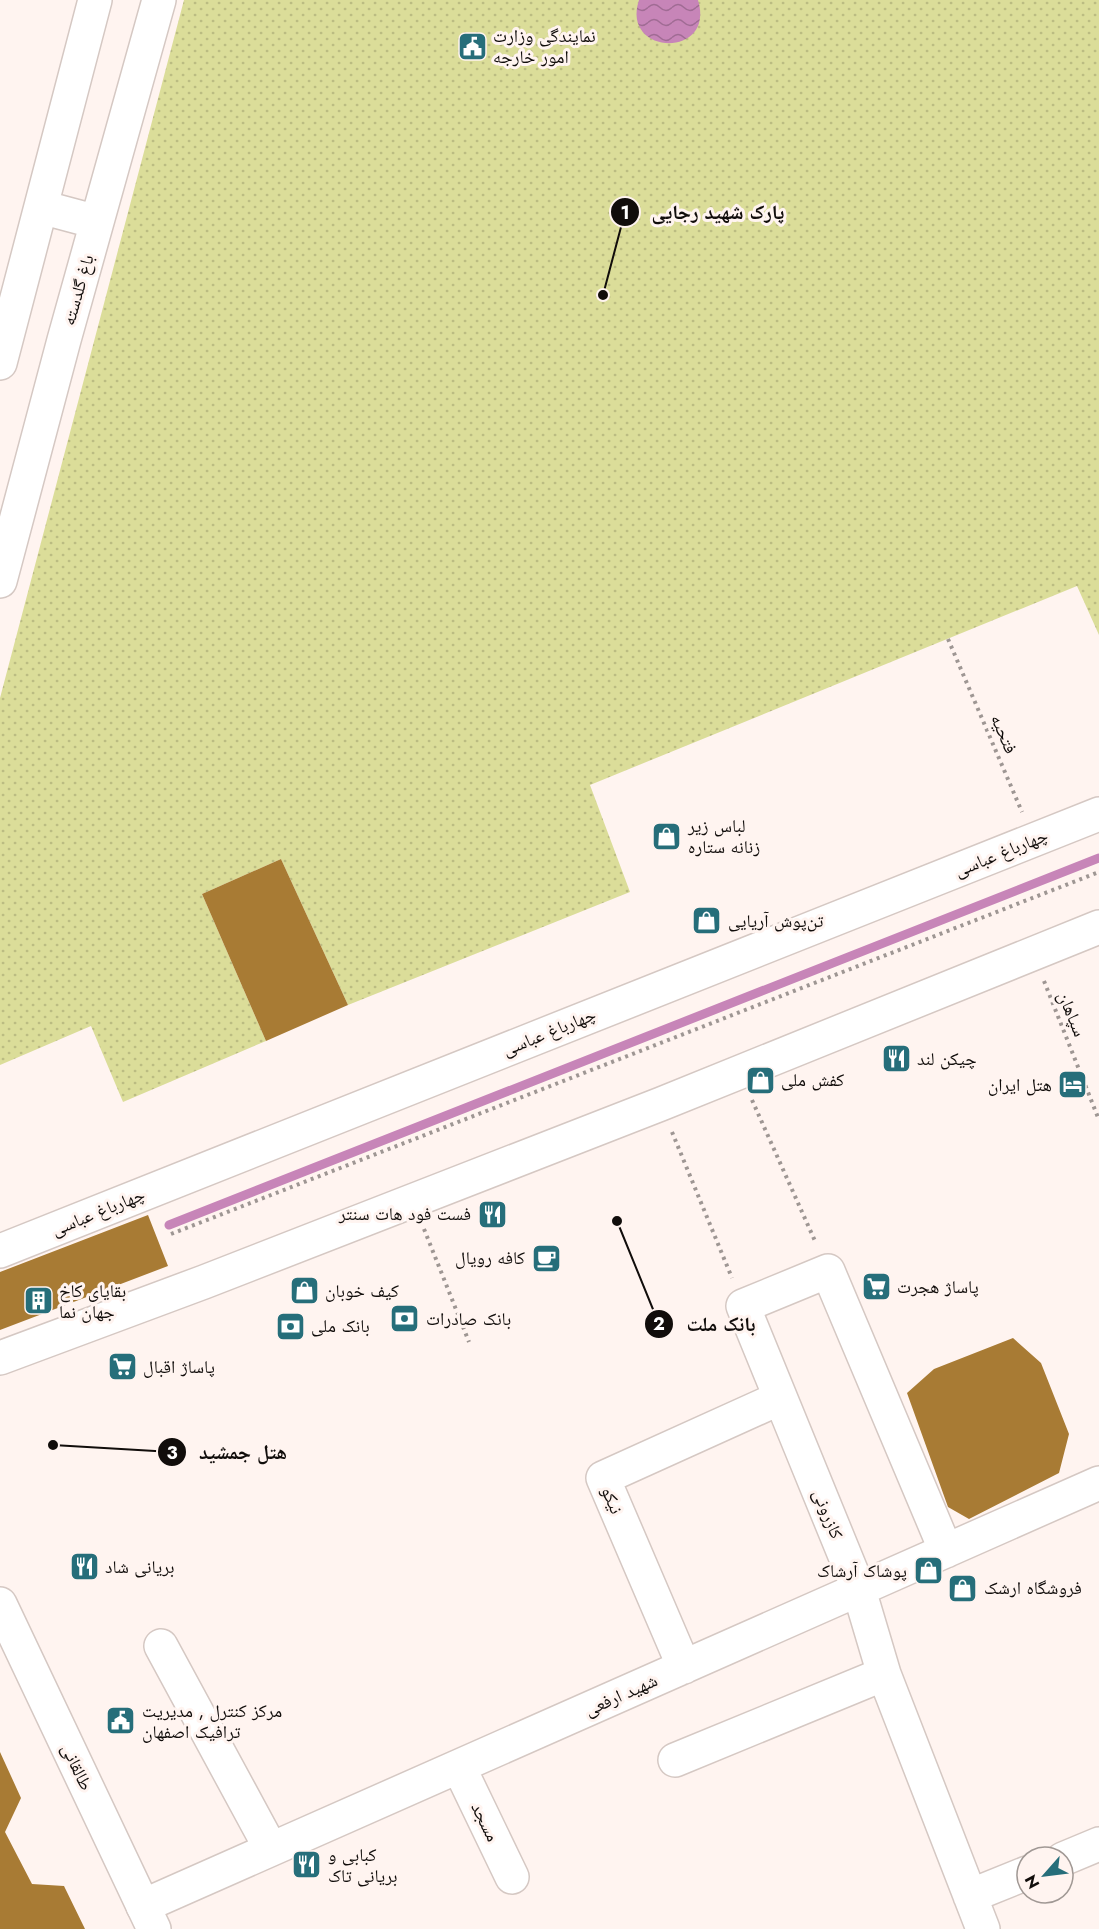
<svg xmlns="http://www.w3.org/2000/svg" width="1099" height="1929" font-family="Jost,'Noto Naskh Arabic',sans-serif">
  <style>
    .park { fill: url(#park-dots) }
    .water { fill: url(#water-waves) }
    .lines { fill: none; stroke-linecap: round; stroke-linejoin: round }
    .stream { stroke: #c785b8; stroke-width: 9 }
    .building { fill: #a87b34 }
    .minor-casing { stroke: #d5c8c3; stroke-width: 36 }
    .major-casing { stroke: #d5c8c3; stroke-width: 36 }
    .path { stroke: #9e9693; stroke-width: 4; stroke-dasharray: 3 4.5; stroke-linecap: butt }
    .minor { stroke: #fff; stroke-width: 33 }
    .major { stroke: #fff; stroke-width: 33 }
    .labels { text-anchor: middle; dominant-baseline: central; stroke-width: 6; stroke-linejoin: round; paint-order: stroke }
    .poi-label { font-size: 18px; fill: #110d0b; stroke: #fff4f0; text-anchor: start }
    .street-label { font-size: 18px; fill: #110d0b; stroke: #fff4f0 }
    .leader { fill: none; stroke: #110d0b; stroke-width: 2 }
    .callout-dot { fill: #110d0b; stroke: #fff4f0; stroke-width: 2 }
    .mark-label { font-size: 18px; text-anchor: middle; font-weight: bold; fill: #fff }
    .callout-label { font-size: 20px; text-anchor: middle; font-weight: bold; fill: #110d0b; stroke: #fff4f0; stroke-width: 6; stroke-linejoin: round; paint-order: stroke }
  </style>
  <defs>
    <pattern id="park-dots" width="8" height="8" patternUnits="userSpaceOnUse" patternTransform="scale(1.5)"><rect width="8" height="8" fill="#dbdd99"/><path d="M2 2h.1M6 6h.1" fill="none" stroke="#bbbc82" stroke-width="1.8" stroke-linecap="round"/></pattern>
    <pattern id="water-waves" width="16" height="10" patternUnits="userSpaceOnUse" patternTransform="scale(1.5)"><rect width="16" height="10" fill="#c785b8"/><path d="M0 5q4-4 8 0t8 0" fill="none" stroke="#a06b94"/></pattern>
  </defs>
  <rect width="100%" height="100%" fill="#fff4f0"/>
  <path class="park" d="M184,0H1099V635L1077,586L590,785L630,892L348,1005L281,859L202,894L266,1041L123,1102L91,1026L0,1065V698Z"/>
  <path class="water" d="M639,0H698C716,59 620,56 639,0Z"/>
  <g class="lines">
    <path class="stream" d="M169,1225L1099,858"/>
  </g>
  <path class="building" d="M281,859L348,1005L266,1041L202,894Z
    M148,1215L168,1266L0,1330V1272Z
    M1013,1338L1041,1363L1069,1434L1059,1473L969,1519L948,1507L907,1393L934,1369Z
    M0,1752L21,1798L5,1832L32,1884L64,1886L85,1929H0Z"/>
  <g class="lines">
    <defs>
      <path id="minor" d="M0,1251L1099,814
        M0,1358L204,1282L661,1104L1099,927
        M946,1551L828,1271L743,1306L859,1590L884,1674L983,1929
        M161,1646L271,1849
        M684,1667L603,1478L780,1398
        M675,1760L884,1674
        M459,1767L512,1877
        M1063,1859L1099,1844
        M970,1896L1027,1873
        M143,1906L1099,1483"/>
      <path id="major" d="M41,207L97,222
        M0,363L95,0
        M0,581L64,340L159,0
        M0,1604L154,1929"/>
    </defs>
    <use href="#minor" class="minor-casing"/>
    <use href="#major" class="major-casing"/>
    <path class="path" d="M948,639L1022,812
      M1044,981L1099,1120
      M752,1100L815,1241
      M672,1132L732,1278
      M424,1229L469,1342
      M171,1234L1099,872"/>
    <use href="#minor" class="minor"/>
    <use href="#major" class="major"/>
  </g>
  <defs>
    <symbol id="civic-square" viewBox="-11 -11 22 22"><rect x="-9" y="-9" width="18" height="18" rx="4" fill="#266e7a" stroke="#fff4f0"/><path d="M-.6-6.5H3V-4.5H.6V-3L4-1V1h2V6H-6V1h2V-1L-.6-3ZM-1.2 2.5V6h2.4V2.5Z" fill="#fff"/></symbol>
    <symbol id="shop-square" viewBox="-11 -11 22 22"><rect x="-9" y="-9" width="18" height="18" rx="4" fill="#266e7a" stroke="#fff4f0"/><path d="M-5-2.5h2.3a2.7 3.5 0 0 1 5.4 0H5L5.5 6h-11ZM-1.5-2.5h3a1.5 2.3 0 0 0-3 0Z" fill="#fff"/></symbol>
    <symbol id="restaurant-square" viewBox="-11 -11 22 22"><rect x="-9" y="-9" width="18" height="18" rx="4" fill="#266e7a" stroke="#fff4f0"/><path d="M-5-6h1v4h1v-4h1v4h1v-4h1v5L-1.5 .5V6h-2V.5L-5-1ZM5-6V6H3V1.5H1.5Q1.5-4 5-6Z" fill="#fff"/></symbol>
    <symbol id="hotel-square" viewBox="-11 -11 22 22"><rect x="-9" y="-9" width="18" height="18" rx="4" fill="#266e7a" stroke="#fff4f0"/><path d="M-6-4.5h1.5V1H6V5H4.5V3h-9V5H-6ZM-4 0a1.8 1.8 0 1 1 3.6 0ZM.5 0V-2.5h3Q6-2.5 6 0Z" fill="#fff"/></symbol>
    <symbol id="cafe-square" viewBox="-11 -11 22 22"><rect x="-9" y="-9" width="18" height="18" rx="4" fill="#266e7a" stroke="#fff4f0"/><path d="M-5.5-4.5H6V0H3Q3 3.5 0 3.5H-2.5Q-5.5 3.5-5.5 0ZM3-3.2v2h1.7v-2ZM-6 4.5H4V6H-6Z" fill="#fff"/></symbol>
    <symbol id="supermarket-square" viewBox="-11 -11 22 22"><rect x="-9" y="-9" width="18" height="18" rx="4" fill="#266e7a" stroke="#fff4f0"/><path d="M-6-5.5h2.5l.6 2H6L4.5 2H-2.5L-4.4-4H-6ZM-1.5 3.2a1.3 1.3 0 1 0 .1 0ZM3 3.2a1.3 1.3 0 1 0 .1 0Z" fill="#fff"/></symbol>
    <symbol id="building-square" viewBox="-11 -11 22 22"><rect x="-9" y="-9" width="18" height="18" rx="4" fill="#266e7a" stroke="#fff4f0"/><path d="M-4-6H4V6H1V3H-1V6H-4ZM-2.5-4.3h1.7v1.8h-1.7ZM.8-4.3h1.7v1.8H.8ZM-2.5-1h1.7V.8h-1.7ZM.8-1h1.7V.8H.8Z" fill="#fff"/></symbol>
    <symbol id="bank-square" viewBox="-11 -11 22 22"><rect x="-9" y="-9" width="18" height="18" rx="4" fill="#266e7a" stroke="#fff4f0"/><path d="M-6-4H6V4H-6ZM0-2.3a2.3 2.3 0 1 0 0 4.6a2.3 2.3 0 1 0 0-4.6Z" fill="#fff"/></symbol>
  </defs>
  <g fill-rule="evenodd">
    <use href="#civic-square" x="456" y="30" width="33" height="33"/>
    <use href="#shop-square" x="650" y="820" width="33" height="33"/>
    <use href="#shop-square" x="690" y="904" width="33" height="33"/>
    <use href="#restaurant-square" x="880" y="1042" width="33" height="33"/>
    <use href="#shop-square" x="744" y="1064" width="33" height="33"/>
    <use href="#hotel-square" x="1056" y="1068" width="33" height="33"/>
    <use href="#restaurant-square" x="476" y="1198" width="33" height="33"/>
    <use href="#cafe-square" x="530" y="1242" width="33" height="33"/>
    <use href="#supermarket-square" x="860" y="1270" width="33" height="33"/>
    <use href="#shop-square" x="288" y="1274" width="33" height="33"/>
    <use href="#building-square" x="22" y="1284" width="33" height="33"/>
    <use href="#bank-square" x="388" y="1302" width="33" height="33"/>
    <use href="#bank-square" x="274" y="1310" width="33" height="33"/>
    <use href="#supermarket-square" x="106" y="1350" width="33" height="33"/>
    <use href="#restaurant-square" x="68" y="1550" width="33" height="33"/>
    <use href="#shop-square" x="912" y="1554" width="33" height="33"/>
    <use href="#shop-square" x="946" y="1572" width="33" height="33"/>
    <use href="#civic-square" x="104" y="1704" width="33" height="33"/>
    <use href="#restaurant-square" x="290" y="1848" width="33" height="33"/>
  </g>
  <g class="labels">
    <g class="poi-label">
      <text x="493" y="36">نمایندگی وزارت<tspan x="493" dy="21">امور خارجه</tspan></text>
      <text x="688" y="826">لباس زیر<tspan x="688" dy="21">زنانه ستاره</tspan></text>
      <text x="728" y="921">تن‌پوش آریایی</text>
      <text x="917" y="1059">چیکن لند</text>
      <text x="781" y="1080">کفش ملی</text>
      <text x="1052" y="1085" text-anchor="end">هتل ایران</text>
      <text x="471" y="1214" text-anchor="end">فست فود هات سنتر</text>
      <text x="525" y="1258" text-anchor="end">کافه رویال</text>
      <text x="897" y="1287">پاساژ هجرت</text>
      <text x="59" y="1291">بقایای کاخ<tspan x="59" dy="21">جهان نما</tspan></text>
      <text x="325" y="1291">کیف خوبان</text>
      <text x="426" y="1319">بانک صادرات</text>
      <text x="311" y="1326">بانک ملی</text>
      <text x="143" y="1367">پاساژ اقبال</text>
      <text x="105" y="1567">بریانی شاد</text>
      <text x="907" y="1571" text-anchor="end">پوشاک آرشاک</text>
      <text x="984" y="1588">فروشگاه ارشک</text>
      <text x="142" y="1711">مرکز کنترل , مدیریت<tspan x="142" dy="21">ترافیک اصفهان</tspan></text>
      <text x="328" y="1855">کبابی و<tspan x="328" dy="21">بریانی تاک</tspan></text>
    </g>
    <g class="street-label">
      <text transform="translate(78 290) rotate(-74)">باغ گلدسته</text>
      <text transform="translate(1004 734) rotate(67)">فتحیه</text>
      <text transform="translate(1001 853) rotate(-22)">چهارباغ عباسی</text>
      <text transform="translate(1072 1014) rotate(68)">سپاهان</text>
      <text transform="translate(549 1032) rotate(-22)">چهارباغ عباسی</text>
      <text transform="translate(98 1212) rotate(-22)">چهارباغ عباسی</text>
      <text transform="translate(612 1500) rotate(67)">نیکو</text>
      <text transform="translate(828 1514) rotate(68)">کازرونی</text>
      <text transform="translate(621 1695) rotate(-24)">شهید ارفعی</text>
      <text transform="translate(77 1767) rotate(65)">طالقانی</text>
      <text transform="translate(485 1822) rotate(64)">مسجد</text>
    </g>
  </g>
  <path class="leader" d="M603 295L625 212M617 1221L659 1324M53 1445L172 1452"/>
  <g class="callout-dot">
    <circle cx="603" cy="295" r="6"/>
    <circle cx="617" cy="1221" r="6"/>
    <circle cx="53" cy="1445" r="6"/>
    <circle cx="625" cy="212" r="15"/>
    <circle cx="659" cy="1324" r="15"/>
    <circle cx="172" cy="1452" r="15"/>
  </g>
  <g class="mark-label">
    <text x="625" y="219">1</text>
    <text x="659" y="1330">2</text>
    <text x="172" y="1459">3</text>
  </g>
  <g class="callout-label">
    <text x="718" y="219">پارک شهید رجایی</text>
    <text x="721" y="1331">بانک ملت</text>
    <text x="243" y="1459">هتل جمشید</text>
  </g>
  <g transform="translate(1045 1875) rotate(242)"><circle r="28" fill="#fff4f0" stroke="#a09894" stroke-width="1.5"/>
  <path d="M0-4.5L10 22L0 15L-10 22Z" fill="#266e7a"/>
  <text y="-9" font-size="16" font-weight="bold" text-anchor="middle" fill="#110d0b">N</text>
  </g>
</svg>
